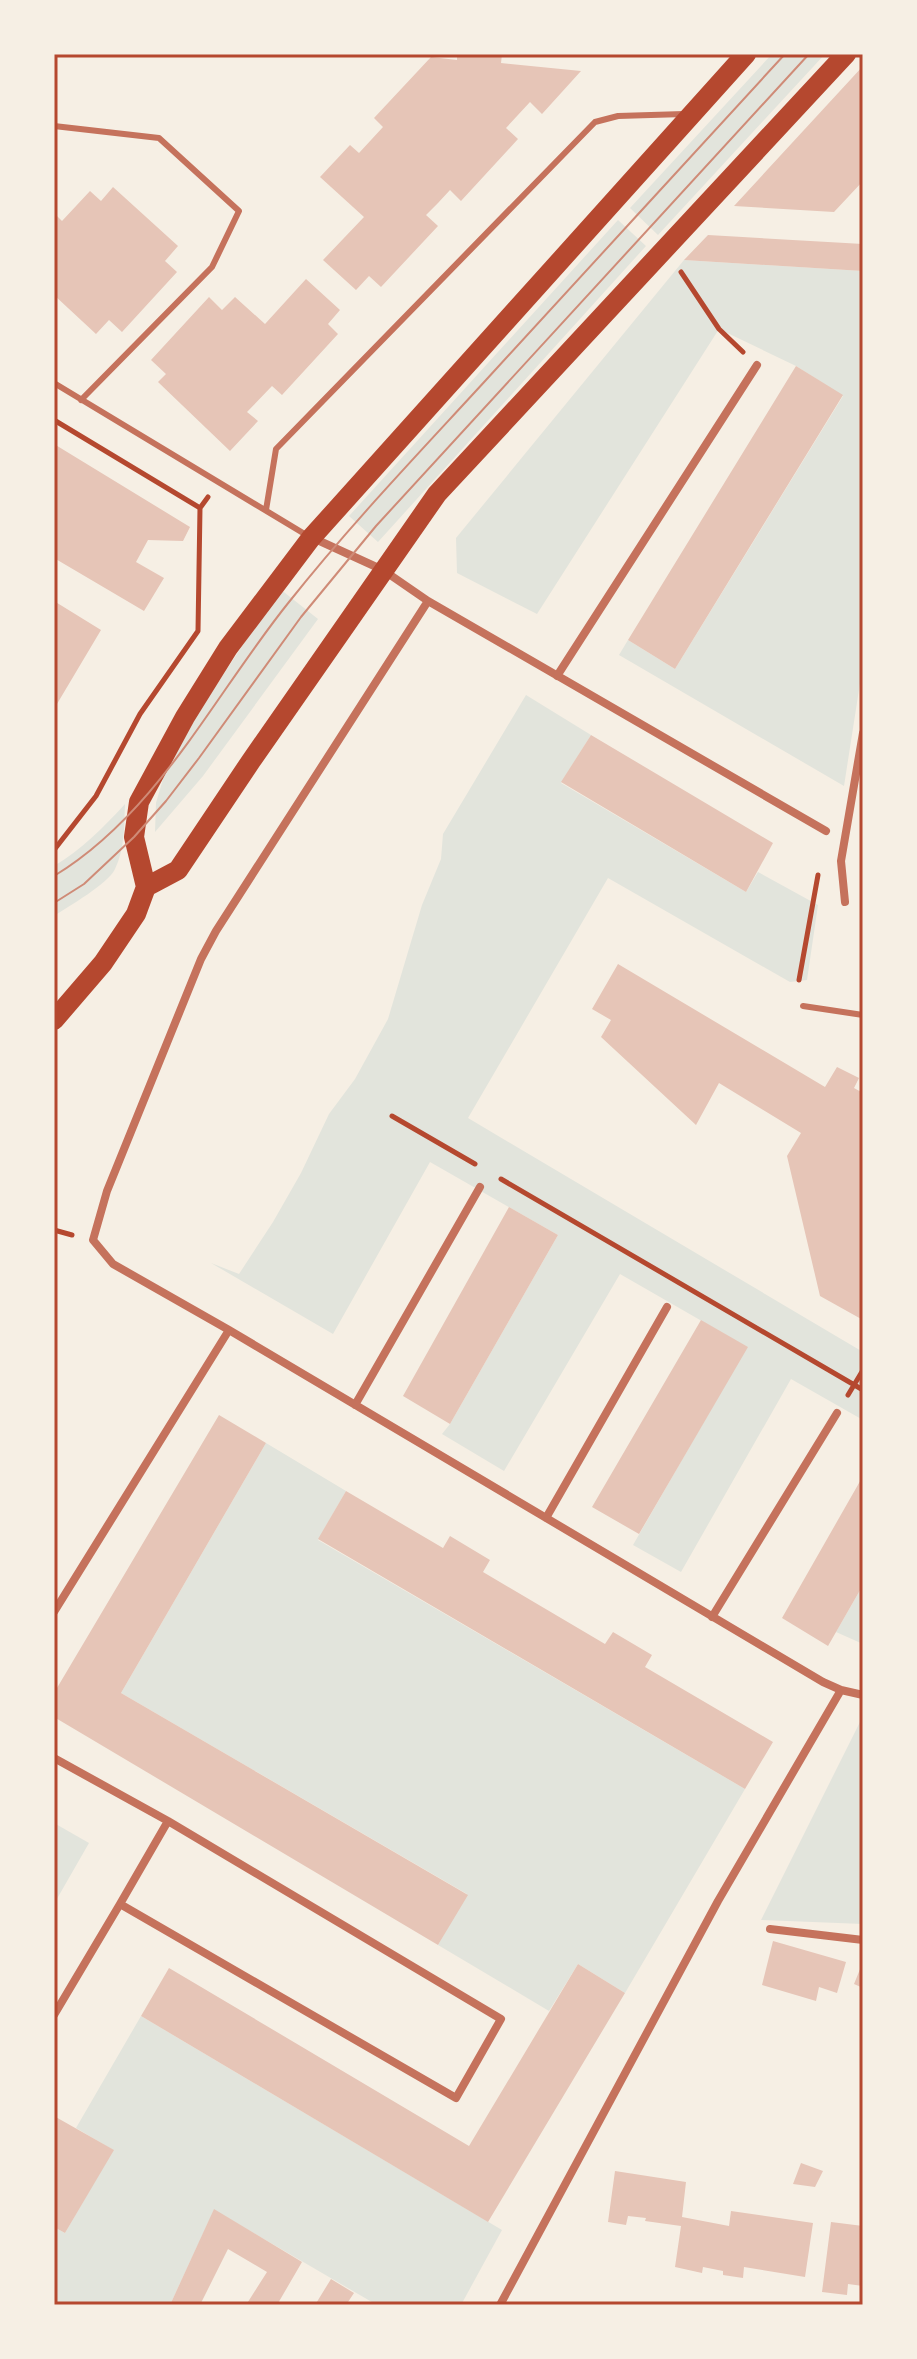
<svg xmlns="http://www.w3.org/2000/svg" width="917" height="2359" font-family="'Asap Condensed',sans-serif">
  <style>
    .green { fill: #e2e4dc }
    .building { fill: #e6c5b7 }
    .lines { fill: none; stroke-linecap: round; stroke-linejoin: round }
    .path { stroke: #b5482f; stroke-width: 5 }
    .service { stroke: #c5725c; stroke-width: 6 }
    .minor { stroke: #c5725c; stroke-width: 8 }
    .primary { stroke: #b5482f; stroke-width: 20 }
    .tram { stroke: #cf8b77; stroke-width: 2 }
    .neatline { fill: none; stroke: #b5482f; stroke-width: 3 }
  </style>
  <rect width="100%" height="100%" fill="#f6efe4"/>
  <path class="green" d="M772,54H825L658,235L630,208Z
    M618,220L646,246L378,542L349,516Z
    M684,260L863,271V664L844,786L619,655L628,640L675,669L843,396L796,366L719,329L537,614L457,573L456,538Z
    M280,589L318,619L203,776L155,832L156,803L170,755Z
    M526,695L591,735L561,783L746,892L758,872L818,905L807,980L790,982L608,878L468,1118L863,1352V1420L791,1379L681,1572L633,1545L747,1347L620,1274L504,1471L442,1434L450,1424L558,1235L430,1162L333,1334L211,1263L239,1274L273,1222L301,1173L329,1114L355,1079L388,1019L422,905L441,859L443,834Z
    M125,804C124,825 125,849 115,869C108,884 69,906 54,916V866C81,850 103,828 125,804Z
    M266,1443L346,1491L318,1540L745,1789L625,1993L578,1964L549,2011L438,1945L467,1894L121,1693Z
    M863,1585V1644L836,1632Z
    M863,1716V1924L761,1920Z
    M54,1823L89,1843L54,1904Z
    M141,2016L502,2230L461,2305H377L214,2210L170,2305H54V2227L65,2233L113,2150L76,2128Z"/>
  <path class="building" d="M457,54H502L501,63L581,71L542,114L530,102L506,128L518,139L461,201L450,190L438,203L426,215L438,226L381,287L369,276L356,290L323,260L364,217L320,177L350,145L359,153L383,127L374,118L431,57L457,60Z
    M863,66V181L834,212L734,206Z
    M113,187L178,246L165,261L177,272L122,332L109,320L96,334L54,295V213L62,221L90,191L101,201Z
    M708,235L863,244V271L684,260Z
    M306,279L340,310L328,324L338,334L282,395L272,386L247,412L258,421L230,451L158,382L166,374L151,360L209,297L222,310L235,297L265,324Z
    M796,366L843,395L675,669L628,640Z
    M54,444L190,527L183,541L148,540L136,562L164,578L144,611L54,558Z
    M54,601L101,630L54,709Z
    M591,735L773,843L746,892L561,782Z
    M618,964L825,1087L837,1067L859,1078L854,1088L863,1093V1320L820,1296L787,1156L801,1133L719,1083L696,1125L601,1037L611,1020L592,1009Z
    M509,1207L558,1235L450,1424L403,1396Z
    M701,1320L748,1347L639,1534L592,1507Z
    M219,1415L266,1443L121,1693L468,1895L438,1945L54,1717V1693Z
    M863,1476V1585L828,1646L782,1618Z
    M346,1491L443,1548L450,1536L490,1560L483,1572L605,1644L613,1632L652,1655L645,1667L773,1742L745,1789L318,1539Z
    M773,1941L846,1962L837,1993L819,1987L816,2001L762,1985Z
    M863,1962V1988L854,1984Z
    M578,1964L625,1993L488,2222L141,2016L169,1968L469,2146Z
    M54,2116L114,2150L65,2233L54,2227Z
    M801,2163L823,2171L815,2187L793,2184Z
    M615,2171L686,2182L682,2217L729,2226L731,2211L813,2223L805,2277L744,2267L743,2278L723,2275V2271L703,2267L702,2273L675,2267L681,2226L645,2221L646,2218L628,2216L626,2225L608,2222Z
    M214,2209L302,2262L277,2305H246L267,2272L228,2249L200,2305H170Z
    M831,2222L863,2226V2286L848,2284L847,2295L822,2292Z
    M331,2279L354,2293L346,2305H315Z"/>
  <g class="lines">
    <path class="path" d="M681,272L719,329L743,352
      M54,420L200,508
      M54,850L96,796L140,714L198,631L200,508L208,497
      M799,980L818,875
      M392,1116L475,1164
      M501,1179L863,1390
      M54,1230L72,1235
      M848,1395L863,1370"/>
    <path class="service" d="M54,126L159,138L239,211L212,267L81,400
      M54,383L308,536
      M266,510L276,449L595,122L618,116L684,114
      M803,1006L863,1015"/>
    <path class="minor" d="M313,538L383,570L428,601L826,831
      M428,601L216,931L201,959L107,1191L93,1240L113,1264L229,1330L823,1682L841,1690L863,1695
      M557,676L757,365
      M845,902L841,861L863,733
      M355,1405L480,1187
      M546,1518L667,1307
      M54,1612L229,1330
      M712,1617L837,1413
      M54,1758L168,1821L501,2019L456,2098L120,1904L54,2015
      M120,1904L168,1821
      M770,1929L863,1940
      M500,2305L718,1901L841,1690"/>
    <path class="primary" d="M146,887L178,870L251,761L437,494L846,54
      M54,1020L103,963L136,914L146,887L134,837L139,802L185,717L228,648L311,538L746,54"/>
    <path class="tram" d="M54,876C158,813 214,695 289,602C350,525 419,453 486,380C586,271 685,163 785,54
      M54,903L84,884L134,837L166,801L199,758L301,617L376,526L809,54"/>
  </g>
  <rect width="917" height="2359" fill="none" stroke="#f6efe4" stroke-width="112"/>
  <rect x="56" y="56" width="805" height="2247" class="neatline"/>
</svg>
